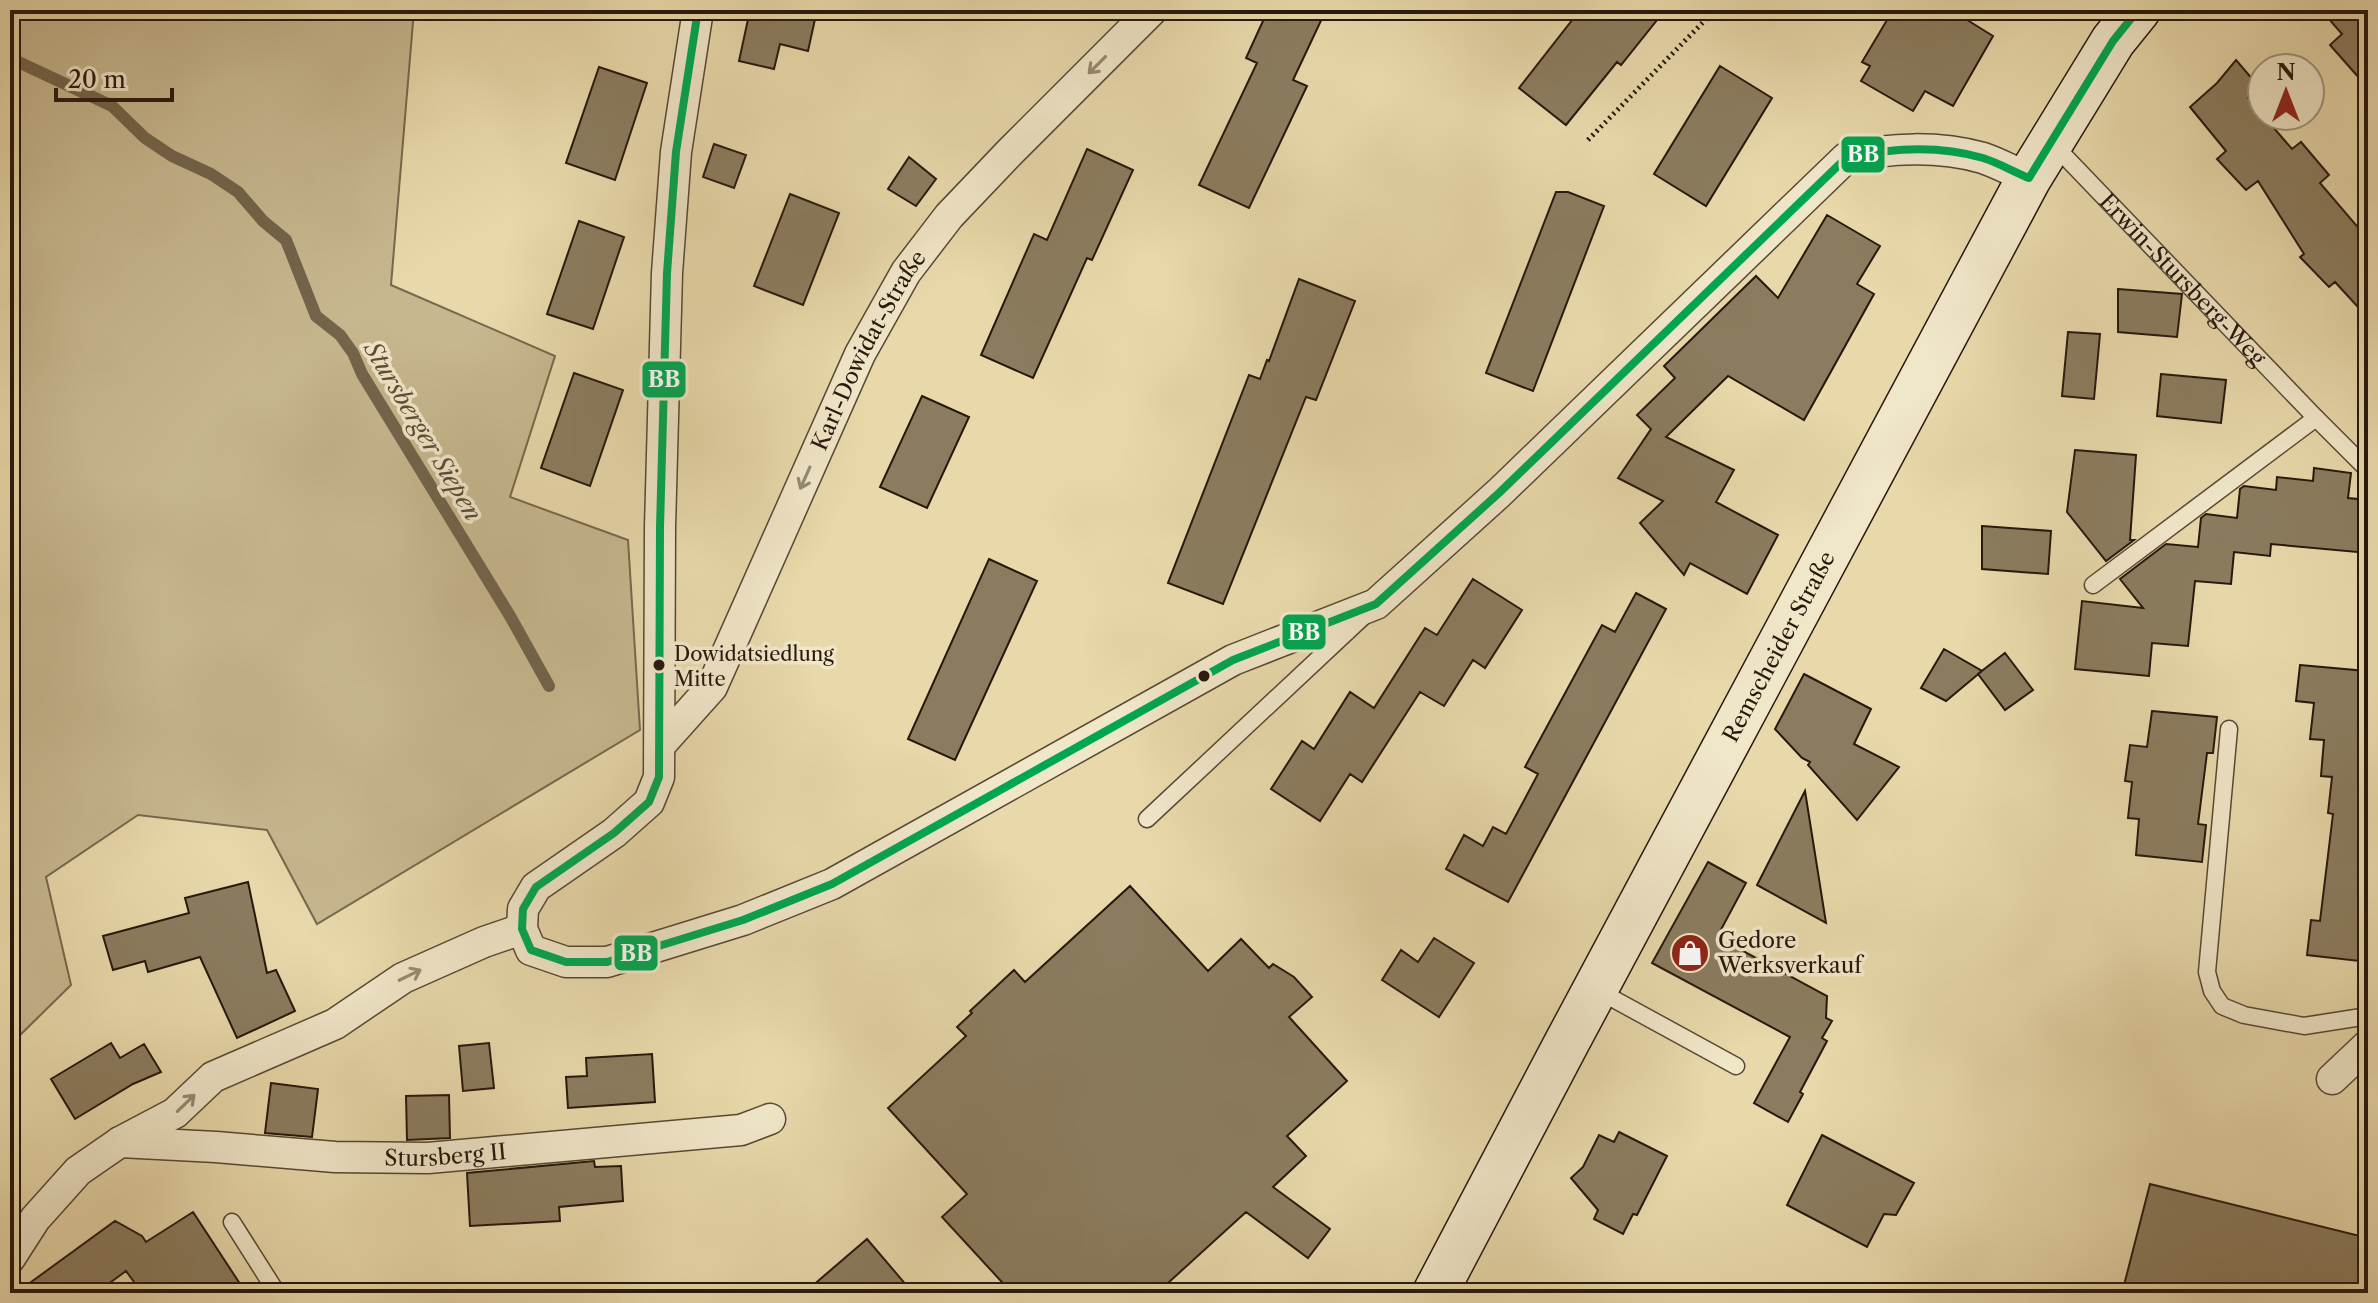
<svg xmlns="http://www.w3.org/2000/svg" width="2378" height="1303" font-family="'Libre Caslon Text',serif">
  <style>
    .green { fill: #c7b78f; stroke: #77684e; stroke-width: 2 }
    .lines { fill: none; stroke-linecap: round; stroke-linejoin: round }
    .stream { stroke: #73644b; stroke-width: 12 }
    .building { fill: #8b7c5f; stroke: #27180d; stroke-width: 2 }
    .service-casing { stroke: #574834; stroke-width: 19 }
    .minor-casing { stroke: #574834; stroke-width: 33 }
    .secondary-casing { stroke: #27180d; stroke-width: 47 }
    .path { stroke: #27180d; stroke-width: 5; stroke-dasharray: 2 4; stroke-linecap: butt }
    .service { stroke: #f0e6c8; stroke-width: 16 }
    .minor { stroke: #f0e6c8; stroke-width: 30 }
    .secondary { stroke: #f0e6c8; stroke-width: 44 }
    .bus-1-casing { stroke: #f0e6c8; stroke-width: 14 }
    .bus-1 { stroke: #00a651; stroke-width: 8 }
    .oneway { stroke: #968974 }
    .bus-dot { fill: #27180d; stroke: #f0e6c8; stroke-width: 3 }
    .labels { text-anchor: middle; dominant-baseline: central; stroke-width: 7; stroke-linejoin: round; paint-order: stroke }
    .bus-label { font-size: 20px; fill: #27180d; stroke: #f0e6c8; text-anchor: start }
    .street-label { font-size: 22px; fill: #27180d; stroke: #f0e6c8 }
    .poi-label { font-size: 22px; fill: #27180d; stroke: #f0e6c8; text-anchor: start }
    .water-label { font-size: 24px; font-style: italic; fill: #5a4b37; stroke: #f0e6c8 }
    .line-badge { stroke: #f0e6c8; stroke-width: 3 }
    .badge-label { font-size: 22px; text-anchor: middle; font-weight: bold; fill: #fff }
  </style>
  <rect width="100%" height="100%" fill="#e8d8aa"/>
  <filter id="stains"><feTurbulence type="fractalNoise" baseFrequency=".0025" numOctaves="4"/><feColorMatrix values="0 0 0 0 .2 0 0 0 0 .09 0 0 0 0 .02 0 0 0 .5 -.17"/></filter>
  <radialGradient id="worn" r=".72"><stop offset=".6" stop-color="#630" stop-opacity="0"/><stop offset="1" stop-color="#630" stop-opacity=".3"/></radialGradient>
  <path class="green" d="M10,10H414L391,285L555,356L510,497L628,540L640,730L317,924L267,830L138,815L46,877L71,985L10,1045Z"/>
  <g class="lines">
    <path class="stream" d="M10,58L112,106L145,138L172,156L211,174L238,192L263,221L286,240L316,316L340,335L353,353L362,374L510,616L549,686"/>
  </g>
  <path class="building" d="M750,10H817L808,51L780,44L774,69L739,61Z
    M1268,10H1326L1293,80L1307,86L1249,208L1199,185L1257,63L1246,58Z
    M1580,10H1665L1621,65L1617,62L1566,125L1519,88Z
    M1893,10H1951L1993,36L1953,106L1925,91L1913,111L1861,81L1870,66L1862,62Z
    M2321,10H2368V88L2330,45L2342,34Z
    M2236,60L2260,88L2248,98L2292,149L2301,142L2329,175L2320,183L2368,239V318L2335,282L2329,287L2300,257L2304,254L2258,181L2246,190L2217,159L2226,151L2190,107L2217,83Z
    M1720,66L1772,98L1706,206L1654,174Z
    M599,67L647,83L615,180L566,163Z
    M714,144L746,155L734,188L703,177Z
    M1087,149L1133,170L1092,260L1087,258L1033,378L981,355L1034,234L1047,240Z
    M909,157L936,179L916,206L888,189Z
    M1556,192H1568L1604,206L1533,391L1486,373Z
    M790,194L839,213L803,305L754,286Z
    M1827,215L1880,246L1857,284L1874,294L1804,420L1728,376L1666,437L1734,470L1716,502L1778,535L1747,594L1690,563L1684,575L1640,523L1663,501L1618,478L1651,429L1637,415L1675,378L1664,366L1756,276L1778,298Z
    M579,221L624,237L593,329L547,314Z
    M1299,279L1355,301L1316,400L1306,397L1223,604L1168,583L1249,375L1260,379L1267,360L1269,361Z
    M2118,289L2182,294L2177,337L2118,332Z
    M2068,332L2100,334L2094,399L2062,396Z
    M574,373L623,390L590,486L541,468Z
    M2161,374L2226,380L2221,423L2157,416Z
    M922,396L969,417L927,508L880,487Z
    M2075,450L2136,455L2130,540H2134L2106,561L2067,512Z
    M2314,468L2351,473L2348,498L2368,500V553L2271,544L2270,556L2234,552L2231,584L2195,581L2188,646L2152,643L2149,676L2075,669L2082,601L2143,608L2120,579L2166,544L2198,547L2201,518L2206,514L2237,518L2240,489L2244,486L2276,490L2277,477L2313,481Z
    M1982,526L2051,531L2048,574L1982,569Z
    M989,559L1037,581L955,760L908,739Z
    M1473,579L1522,610L1485,668L1473,660L1444,706L1420,692L1362,782L1350,774L1320,821L1271,789L1302,741L1314,749L1350,692L1374,708L1425,628L1437,635Z
    M1636,593L1666,609L1508,902L1446,869L1464,835L1483,846L1493,827L1506,834L1538,774L1525,767L1602,625L1615,632Z
    M1944,649L1982,671L1946,701L1921,688Z
    M2005,653L2033,690L2005,710L1978,674Z
    M2300,665L2366,671L2363,707L2368,708V962L2307,955L2311,920L2320,921L2333,814L2328,813L2332,777L2321,776L2324,740L2310,739L2314,703L2296,701Z
    M1804,674L1871,709L1854,744L1899,767L1857,820L1808,765L1810,762L1802,758L1775,729Z
    M2152,711L2217,717L2213,753H2207L2198,824L2206,825L2202,862L2136,855L2139,819L2128,818L2132,782L2125,781L2130,745L2147,747Z
    M1805,791L1826,923L1757,885Z
    M1708,862L1746,883L1717,937L1827,996L1826,1018L1832,1021L1822,1038L1827,1041L1800,1092L1803,1094L1788,1122L1754,1103L1790,1037L1652,963Z
    M248,882L267,973L276,970L295,1011L237,1038L200,957L148,972L145,961L113,970L103,936L189,913L185,898Z
    M1130,886L1208,971L1241,939L1269,968L1273,964L1294,977L1312,997L1289,1017L1347,1081L1287,1136L1306,1156L1273,1187L1330,1229L1308,1258L1246,1212L1157,1293H1012L942,1217L967,1194L888,1108L966,1036L957,1027L972,1013L970,1011L1014,970L1025,982Z
    M1434,938L1474,963L1439,1017L1382,980L1401,950L1418,962Z
    M111,1043L120,1058L144,1044L161,1072L133,1084L75,1119L51,1079Z
    M489,1043L494,1088L463,1091L459,1046Z
    M652,1054L655,1102L568,1108L566,1077L587,1076L586,1058Z
    M271,1083L318,1089L312,1137L265,1133Z
    M449,1095L450,1138L407,1140L406,1096Z
    M1619,1132L1667,1156L1637,1215L1633,1214L1623,1234L1594,1219L1598,1210L1571,1178L1583,1167L1599,1135L1614,1142Z
    M1822,1135L1914,1183L1896,1215L1884,1214L1867,1247L1787,1205Z
    M594,1161L595,1167L621,1166L623,1201L559,1207L560,1221L470,1226L467,1173Z
    M2150,1184L2368,1238V1293H2122Z
    M193,1212L246,1293H142L126,1271L96,1293H16L115,1221L142,1236L146,1242Z
    M867,1239L913,1293H804Z"/>
  <g class="lines">
    <defs>
      <g id="service">
        <path id="s1" d="M2054,145L2316,418"/>
        <path d="M2093,585L2316,418L2368,470"/>
        <path d="M2229,729L2207,972L2212,991L2222,1006L2244,1015L2304,1026L2368,1016"/>
        <path d="M1147,819L1364,616"/>
        <path d="M1597,990L1736,1066"/>
        <path d="M232,1222L277,1293"/>
      </g>
      <g id="minor">
        <path d="M698,10L676,152L667,273L660,527L659,777L649,802L614,833L536,887L523,909L522,929L531,950L566,962H607L743,920L832,884L1233,660L1376,604L1499,493L1846,158C1889,147 1940,146 1983,158C1998,163 2014,172 2029,178"/>
        <path id="s2" d="M661,744L712,687L860,354L906,272L949,216L1010,152L1152,10"/>
        <path d="M2332,1079L2368,1045"/>
        <path id="s3" d="M120,1142L216,1147L335,1157L428,1158L741,1130L770,1119"/>
        <path d="M10,1258L35,1219L78,1171L120,1142L175,1113L213,1077L335,1024L403,978L484,942L522,929"/>
      </g>
      <g id="secondary">
        <path id="s4" d="M1435,1293L1566,1044L2029,178L2113,41L2138,10"/>
      </g>
    </defs>
    <use href="#service" class="service-casing"/>
    <use href="#minor" class="minor-casing"/>
    <use href="#secondary" class="secondary-casing"/>
    <path class="path" d="M1588,140L1715,10"/>
    <use href="#service" class="service"/>
    <use href="#minor" class="minor"/>
    <use href="#secondary" class="secondary"/>
    <defs>
      <path id="bus-1" d="M698,10L676,152L667,273L660,527L659,777L649,802L614,833L536,887L523,909L522,929L531,950L566,962H607L743,920L832,884L1233,660L1376,604L1499,493L1846,158C1890,148 1939,145 1983,158C1999,163 2014,172 2029,178L2113,41L2138,10"/>
    </defs>
    <use href="#bus-1" class="bus-1-casing"/>
    <use href="#bus-1" class="bus-1"/>
  </g>
  <defs><path id="oneway-shaft" d="M-6 0H5M1.5-3L5.5 0L1.5 3" fill="none" stroke-width="1.6" stroke-linecap="round" stroke-linejoin="round" transform="scale(2)"/></defs>
  <g class="oneway">
    <use href="#oneway-shaft" transform="translate(1097 65) rotate(135)"/>
    <use href="#oneway-shaft" transform="translate(805 478) rotate(114)"/>
    <use href="#oneway-shaft" transform="translate(410 975) rotate(-26)"/>
    <use href="#oneway-shaft" transform="translate(186 1103) rotate(-44)"/>
  </g>
  <defs>
    <symbol id="shop-disc" viewBox="-11 -11 22 22"><circle r="9.5" fill="#8f2418" stroke="#f0e6c8"/><path d="M-5-2.5h2.3a2.7 3.5 0 0 1 5.4 0H5L5.5 6h-11ZM-1.5-2.5h3a1.5 2.3 0 0 0-3 0Z" fill="#fff"/></symbol>
  </defs>
  <g fill-rule="evenodd">
    <use href="#shop-disc" x="1668" y="931" width="44" height="44"/>
  </g>
  <g class="bus-dot">
    <circle cx="659" cy="665" r="7"/>
    <circle cx="1204" cy="676" r="7"/>
  </g>
  <g class="labels">
    <g class="bus-label">
      <text x="674" y="654">Dowidatsiedlung<tspan x="674" dy="25">Mitte</tspan></text>
    </g>
    <g class="street-label">
      <text stroke="none"><textPath href="#s1" startOffset="186">Erwin-Stursberg-Weg</textPath></text>
      <text stroke="none"><textPath href="#s2" startOffset="448">Karl-Dowidat-Straße</textPath></text>
      <text stroke="none"><textPath href="#s4" startOffset="732">Remscheider Straße</textPath></text>
      <text stroke="none"><textPath href="#s3" startOffset="326">Stursberg II</textPath></text>
    </g>
    <g class="poi-label">
      <text x="1718" y="940">Gedore<tspan x="1718" dy="25">Werksverkauf</tspan></text>
    </g>
    <g class="water-label">
      <text transform="translate(423 431) rotate(59)">Stursberger Siepen</text>
    </g>
  </g>
  <g class="line-badge">
    <rect x="1840" y="135" width="46" height="39" rx="8" fill="#00a651"/>
    <rect x="641" y="360" width="46" height="39" rx="8" fill="#00a651"/>
    <rect x="1281" y="613" width="46" height="38" rx="8" fill="#00a651"/>
    <rect x="613" y="934" width="46" height="38" rx="8" fill="#00a651"/>
  </g>
  <g class="badge-label">
    <text x="1863" y="162">BB</text>
    <text x="664" y="387">BB</text>
    <text x="1304" y="640">BB</text>
    <text x="636" y="961">BB</text>
  </g>
  <rect width="2378" height="1303" fill="none" stroke="#e8d8aa" stroke-width="40"/>
  <rect x="12" y="12" width="2354" height="1279" fill="none" stroke="#27180d" stroke-width="4"/>
  <rect x="20" y="20" width="2338" height="1263" fill="none" stroke="#27180d" stroke-width="2"/>
  <g transform="translate(2286 92)"><circle r="38" fill="#f0e6c8" stroke="#a0947d" stroke-width="2"/>
  <path d="M0-6L14 30L0 20L-14 30Z" fill="#8f2418"/>
  <text y="-12" font-size="22" font-weight="bold" text-anchor="middle" fill="#27180d">N</text>
  </g>
  <path d="M56 88v12h116v-12" fill="none" stroke="#27180d" stroke-width="4"/>
  <text x="68" y="88" font-size="24" fill="#27180d" stroke="#f0e6c8" stroke-width="6" paint-order="stroke">20 m</text>
  <rect width="100%" height="100%" filter="url(#stains)"/>
  <rect width="100%" height="100%" fill="url(#worn)"/>
</svg>
